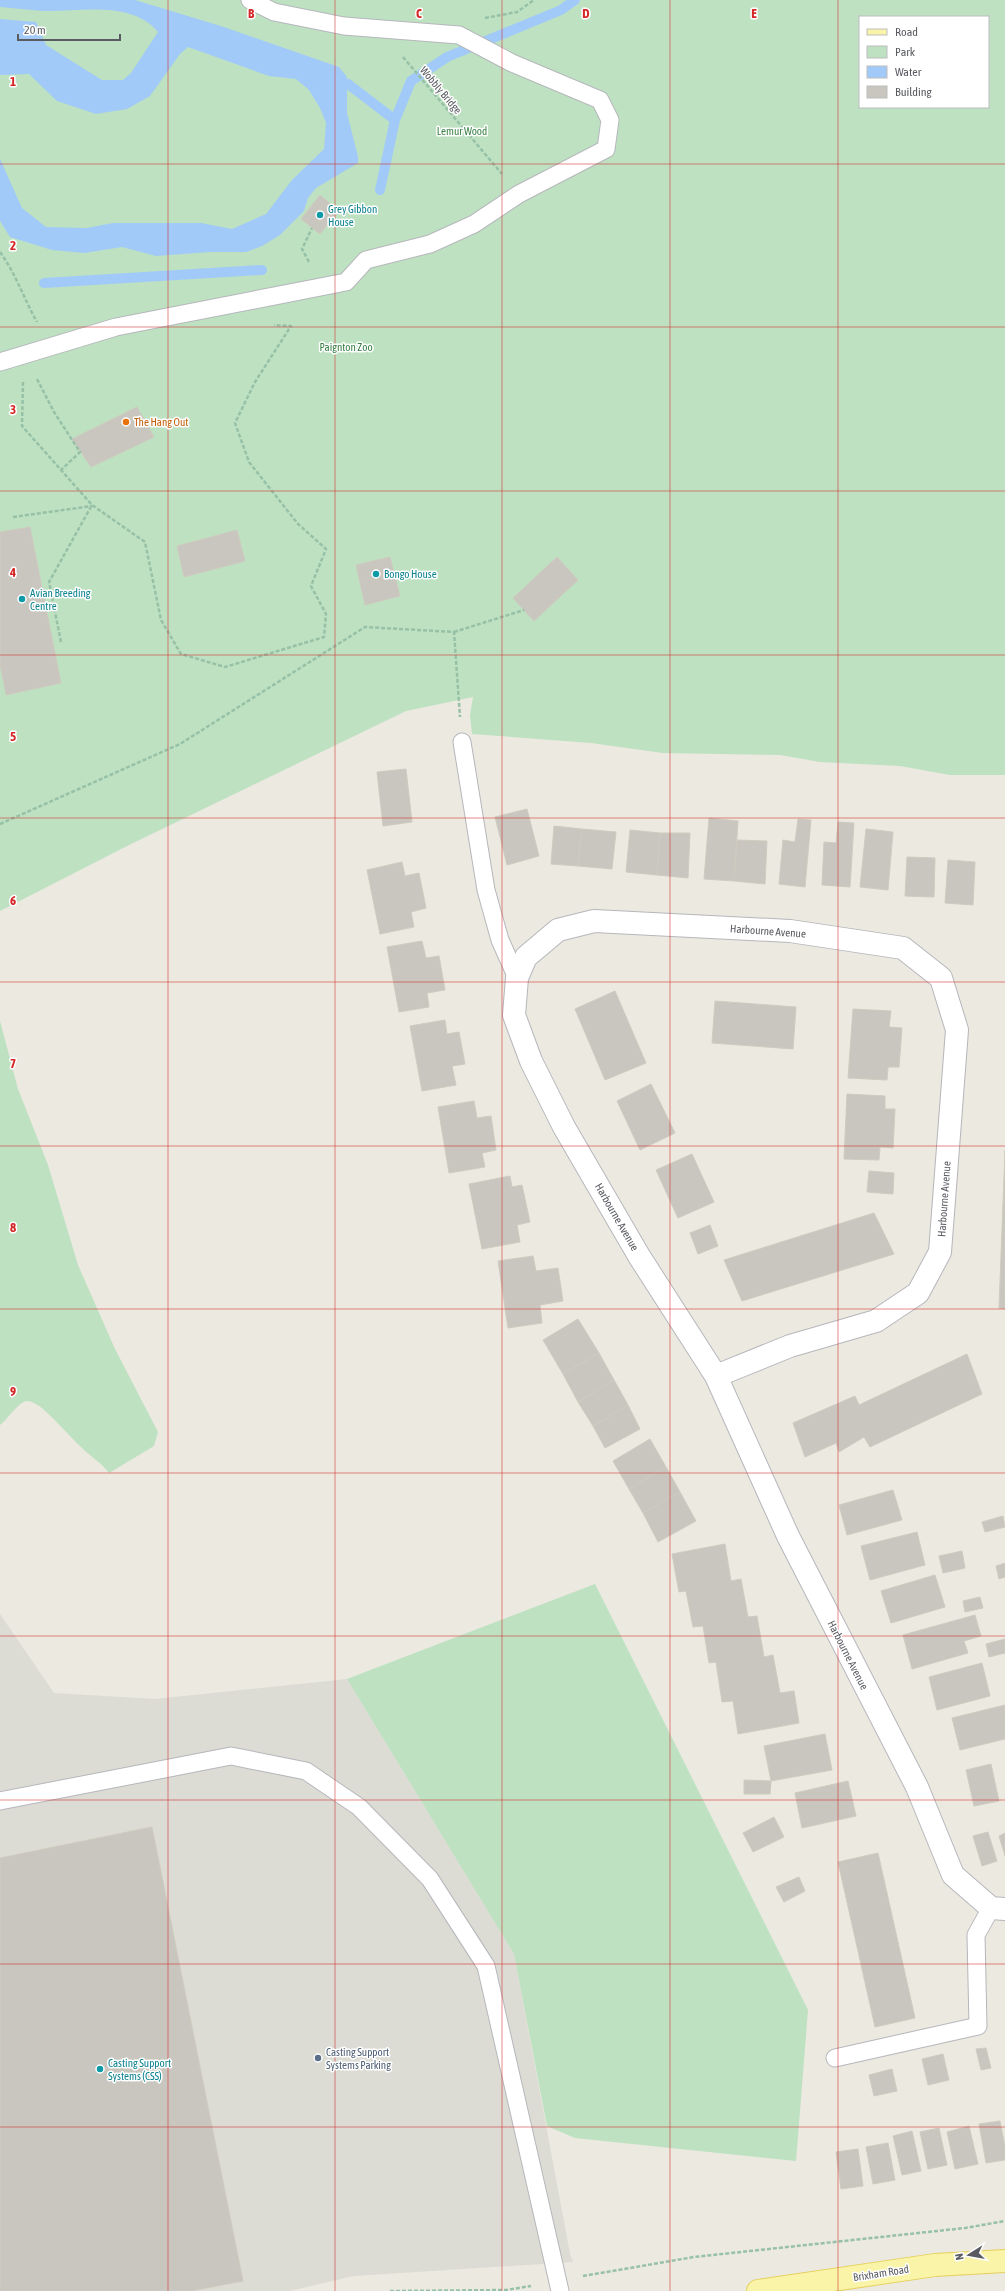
<svg xmlns="http://www.w3.org/2000/svg" width="1005" height="2291" font-family="'Asap Condensed',sans-serif">
  <style>
    .industrial { fill: #dcdbd4 }
    .green { fill: #bde1c1; fill-rule: evenodd }
    .water { fill: #a2caf9 }
    .lines { fill: none; stroke-linecap: round; stroke-linejoin: round }
    .stream { stroke: #a2caf9; stroke-width: 10 }
    .building { fill: #c8c6bf; stroke: #cfcbbf }
    .service-casing { stroke: #b6b7bc; stroke-width: 19 }
    .minor-casing { stroke: #b6b7bc; stroke-width: 24 }
    .primary-casing { stroke: #e7cf5d; stroke-width: 24 }
    .path { stroke: #97c1a7; stroke-width: 2.5; stroke-dasharray: 4 2; stroke-linecap: butt }
    .service { stroke: #fff; stroke-width: 17 }
    .minor { stroke: #fff; stroke-width: 22 }
    .primary { stroke: #f9f4a7; stroke-width: 22 }
    .grid { fill: none; stroke: #d62828; stroke-width: 1; stroke-opacity: 0.55 }
    .culture-dot { fill: #0f9aa8; stroke: #fff; stroke-width: 1.5 }
    .food-dot { fill: #e8710a; stroke: #fff; stroke-width: 1.5 }
    .service-dot { fill: #5c6f8a; stroke: #fff; stroke-width: 1.5 }
    .labels { text-anchor: middle; dominant-baseline: central; stroke-width: 3; stroke-linejoin: round; paint-order: stroke }
    .street-label { font-size: 11px; fill: #595b60; stroke: #fff }
    .park-label { font-size: 11px; fill: #397f44; stroke: #fff }
    .culture-label { font-size: 11px; fill: #0d838f; stroke: #fff; text-anchor: start }
    .food-label { font-size: 11px; fill: #c56008; stroke: #fff; text-anchor: start }
    .service-label { font-size: 11px; fill: #4e5e75; stroke: #fff; text-anchor: start }
    .grid-label { font-size: 13px; text-anchor: middle; font-weight: bold; fill: #d62828; stroke: #fff; stroke-width: 3; stroke-linejoin: round; paint-order: stroke }
  </style>
  <rect width="100%" height="100%" fill="#ebe9e0"/>
  <path class="industrial" d="M0,1614L54,1693L155,1699L347,1679L514,1954L570,2254L573,2262L353,2276L290,2291H0Z"/>
  <path class="green" d="M0,0H1005V775H950L900,766L820,762L780,755L663,753L591,743L472,734L470,715L473,697L406,711L129,845L0,911ZM860,17H988V107H860Z
    M0,1021L18,1089L48,1165L78,1265L115,1349L158,1432L154,1446L109,1473C102,1463 91,1457 82,1448C69,1436 57,1421 43,1409C40,1406 32,1401 27,1401C18,1402 8,1419 0,1425Z
    M595,1584L808,2010L796,2161L575,2138L547,2126L514,1954L347,1679Z"/>
  <path class="water" d="M0,0H135L224,27L339,67L347,77V113L358,157V163L316,188L308,198L304,211L280,235L262,246L246,252H210L156,256L122,247L84,253L52,250L10,237L0,221V159L22,208L46,227L87,228L113,223H201L232,229L266,214L292,180L324,149L326,123L320,108L309,90L296,79L269,76L188,47L180,54L150,96L127,109L96,114L57,101L29,74L0,75V19L36,22L46,45L102,80H123L131,73L158,32C131,0 81,12 43,11C29,10 14,8 0,7Z"/>
  <g class="lines">
    <path class="stream" d="M348,84L395,120L411,81L447,57L561,10L575,0
      M380,190L395,120
      M44,283L262,270"/>
  </g>
  <path class="building" d="M320,195L339,211L320,234L301,219Z
    M137,407L154,437L91,467L72,439Z
    M30,527L61,683L6,695L0,665V532Z
    M237,530L245,561L184,577L177,546Z
    M390,557L400,596L365,605L356,565Z
    M557,557L578,580L534,621L513,598Z
    M406,769L412,822L383,826L377,772Z
    M527,809L539,856L507,865L495,817Z
    M709,818L738,821L734,881L704,879Z
    M798,819L811,820L805,887L779,884L783,840L795,842Z
    M838,822L854,823L850,887L822,885L824,842L836,843Z
    M554,826L582,829L578,866L551,864Z
    M582,829L616,832L612,869L578,866Z
    M866,829L893,832L888,890L860,887Z
    M630,830L660,833L657,875L626,872Z
    M660,833H690L688,878L657,875Z
    M737,840L767,841L765,884L734,881Z
    M907,857L935,858L934,897L905,896Z
    M948,860L975,862L973,905L945,903Z
    M402,862L405,876L419,873L426,908L411,912L414,927L380,934L367,870Z
    M422,941L426,958L439,956L445,990L427,993L429,1007L399,1012L387,947Z
    M615,991L646,1063L605,1080L575,1009Z
    M715,1001L796,1007L793,1049L712,1043Z
    M853,1009L891,1011L889,1027L902,1028L899,1067H888L887,1080L848,1078Z
    M445,1020L447,1034L459,1032L465,1064L452,1066L456,1085L422,1091L410,1026Z
    M651,1084L675,1133L640,1150L617,1101Z
    M847,1094L885,1096V1109H895L893,1148L880,1147L879,1160L844,1159Z
    M474,1101L477,1118L491,1116L496,1150L482,1153L485,1167L449,1173L438,1107Z
    M1005,1150V1309L999,1308Z
    M692,1154L714,1202L678,1218L656,1170Z
    M869,1171L894,1173L893,1194L867,1192Z
    M510,1176L512,1187L522,1185L530,1222L517,1225L520,1242L482,1249L469,1184Z
    M874,1213L894,1254L742,1301L724,1260Z
    M710,1225L718,1246L698,1254L690,1233Z
    M533,1256L536,1271L558,1268L563,1301L540,1305L542,1323L508,1328L498,1261Z
    M578,1319L599,1353L563,1374L543,1340Z
    M599,1353L614,1380L578,1402L563,1374Z
    M967,1354L982,1394L870,1447L864,1437L839,1452L836,1443L805,1457L793,1423L855,1396L859,1405Z
    M614,1380L628,1405L593,1426L578,1402Z
    M628,1405L640,1429L605,1448L593,1426Z
    M650,1439L666,1467L629,1489L613,1461Z
    M666,1467L680,1492L643,1513L629,1489Z
    M893,1490L902,1520L847,1535L839,1505Z
    M680,1492L696,1521L658,1542L643,1513Z
    M1003,1516L1005,1527L985,1532L982,1522Z
    M917,1532L925,1565L870,1580L861,1546Z
    M725,1544L731,1581L741,1579L748,1617L757,1616L764,1657L773,1655L780,1693L794,1691L799,1723L738,1734L733,1701L722,1702L716,1662L709,1663L703,1626L693,1627L686,1591L679,1592L672,1554Z
    M962,1551L965,1568L943,1573L939,1556Z
    M1005,1563V1577L999,1579L996,1566Z
    M935,1575L945,1607L891,1623L881,1591Z
    M980,1597L983,1608L965,1612L963,1601Z
    M975,1615L981,1636L964,1641L968,1653L912,1669L903,1635Z
    M1005,1639V1653L989,1657L986,1644Z
    M982,1663L990,1696L937,1710L929,1677Z
    M1005,1705V1739L960,1750L952,1718Z
    M825,1734L832,1770L771,1781L764,1746Z
    M991,1764L999,1801L974,1806L966,1770Z
    M744,1780L771,1781L770,1794H744Z
    M848,1781L856,1816L802,1828L795,1793Z
    M774,1817L784,1837L753,1852L743,1833Z
    M152,1827L243,2281L191,2291H0V1858Z
    M988,1832L997,1861L982,1866L973,1836Z
    M1005,1833V1856L999,1836Z
    M878,1853L915,2018L875,2027L838,1862Z
    M799,1877L805,1891L784,1902L776,1887Z
    M986,2048L991,2068L981,2070L976,2049Z
    M943,2054L949,2080L928,2085L922,2059Z
    M892,2069L897,2091L874,2096L869,2075Z
    M1000,2121L1005,2146V2160L986,2163L979,2124Z
    M969,2126L978,2164L955,2169L947,2132Z
    M939,2128L947,2165L928,2169L920,2132Z
    M912,2131L921,2171L902,2175L893,2136Z
    M888,2143L895,2180L873,2184L866,2147Z
    M858,2149L863,2186L841,2189L836,2152Z"/>
  <g class="lines">
    <defs>
      <path id="service" d="M0,362L116,327L346,282L366,260L430,244L474,224L519,194L606,149L610,120L600,100L512,63L459,35L344,26L274,12L250,0
        M462,742L486,890L500,940L517,978
        M0,1801L231,1756L306,1771L359,1807L430,1879L486,1966L560,2291
        M835,2058L978,2026L976,1935L991,1908"/>
      <path id="minor" d="M716,1376L790,1346L876,1321L918,1293L940,1252L957,1030L941,978L903,948L790,931L594,921L558,930L526,957L517,978L514,1015L531,1061L564,1127L639,1256L716,1376L788,1536L917,1787L953,1875L991,1908L1005,1909"/>
      <path id="primary" d="M758,2291L935,2265L1005,2261"/>
    </defs>
    <use href="#service" class="service-casing"/>
    <use href="#minor" class="minor-casing"/>
    <use href="#primary" class="primary-casing"/>
    <path class="path" d="M485,18L517,12L534,0
      M403,57L502,174
      M0,252C16,274 24,299 37,322
      M309,262L302,249L312,228
      M37,379L54,412L80,452L61,470
      M23,382L22,426L92,505L145,542L161,620L181,654L225,667L324,637L326,614L311,586L326,549L298,524L249,462L235,423L255,382L291,326L274,325
      M13,517L92,506
      M454,632L524,610
      M61,642L49,582L92,505
      M0,824L180,744L365,627L454,632L460,717
      M583,2276L694,2257L965,2228L1005,2221
      M390,2291L506,2290L531,2286"/>
    <use href="#service" class="service"/>
    <use href="#minor" class="minor"/>
    <use href="#primary" class="primary"/>
  </g>
  <path class="grid" d="M168,0V2291M335,0V2291M502,0V2291M670,0V2291M838,0V2291M0,164H1005M0,327H1005M0,491H1005M0,655H1005M0,818H1005M0,982H1005M0,1146H1005M0,1309H1005M0,1473H1005M0,1636H1005M0,1800H1005M0,1964H1005M0,2127H1005"/>
  <g class="culture-dot">
    <circle cx="320" cy="215" r="4"/>
    <circle cx="376" cy="574" r="4"/>
    <circle cx="22" cy="599" r="4"/>
    <circle cx="100" cy="2069" r="4"/>
  </g>
  <circle class="food-dot" cx="126" cy="422" r="4"/>
  <circle class="service-dot" cx="318" cy="2058" r="4"/>
  <g class="labels">
    <g class="street-label">
      <text transform="translate(441 90) rotate(50)">Wobbly Bridge</text>
      <text transform="translate(768 931) rotate(4)">Harbourne Avenue</text>
      <text transform="translate(944 1199) rotate(-86)">Harbourne Avenue</text>
      <text transform="translate(617 1217) rotate(60)">Harbourne Avenue</text>
      <text transform="translate(848 1655) rotate(63)">Harbourne Avenue</text>
      <text transform="translate(881 2273) rotate(-9)">Brixham Road</text>
    </g>
    <g class="park-label">
      <text x="462" y="131">Lemur Wood</text>
      <text x="346" y="347">Paignton Zoo</text>
    </g>
    <g class="culture-label">
      <text x="328" y="209">Grey Gibbon<tspan x="328" dy="13">House</tspan></text>
      <text x="384" y="574">Bongo House</text>
      <text x="30" y="593">Avian Breeding<tspan x="30" dy="13">Centre</tspan></text>
      <text x="108" y="2063">Casting Support<tspan x="108" dy="13">Systems (CSS)</tspan></text>
    </g>
    <g class="food-label">
      <text x="134" y="422">The Hang Out</text>
    </g>
    <g class="service-label">
      <text x="326" y="2052">Casting Support<tspan x="326" dy="13">Systems Parking</tspan></text>
    </g>
  </g>
  <g class="grid-label">
    <text x="251" y="18">B</text>
    <text x="419" y="18">C</text>
    <text x="586" y="18">D</text>
    <text x="754" y="18">E</text>
    <text x="13" y="86">1</text>
    <text x="13" y="250">2</text>
    <text x="13" y="414">3</text>
    <text x="13" y="577">4</text>
    <text x="13" y="741">5</text>
    <text x="13" y="905">6</text>
    <text x="13" y="1068">7</text>
    <text x="13" y="1232">8</text>
    <text x="13" y="1396">9</text>
  </g>
  <rect x="859" y="16" width="130" height="92" fill="#ffffff" stroke="#bdbdbf"/>
  <rect x="867" y="29" width="20" height="6" fill="#f9f4a7" stroke="#bdbdbf"/>
  <text x="895" y="36" font-size="12" fill="#595b60">Road</text>
  <rect x="867" y="46" width="20" height="12" fill="#bde1c1" stroke="#bdbdbf"/>
  <text x="895" y="56" font-size="12" fill="#595b60">Park</text>
  <rect x="867" y="66" width="20" height="12" fill="#a2caf9" stroke="#bdbdbf"/>
  <text x="895" y="76" font-size="12" fill="#595b60">Water</text>
  <rect x="867" y="86" width="20" height="12" fill="#c8c6bf" stroke="#bdbdbf"/>
  <text x="895" y="96" font-size="12" fill="#595b60">Building</text>
  <g transform="translate(969 2255) rotate(259)" stroke="#ffffff" stroke-width="3" paint-order="stroke">
  <path d="M0-3L7 15L0 10L-7 15Z" fill="#595b60"/>
  <text y="-6" font-size="11" font-weight="bold" text-anchor="middle" fill="#595b60">N</text>
  </g>
  <path d="M18 34v6h102v-6" fill="none" stroke="#595b60" stroke-width="2"/>
  <text x="24" y="34" font-size="12" fill="#595b60" stroke="#ffffff" stroke-width="3" paint-order="stroke">20 m</text>
</svg>
